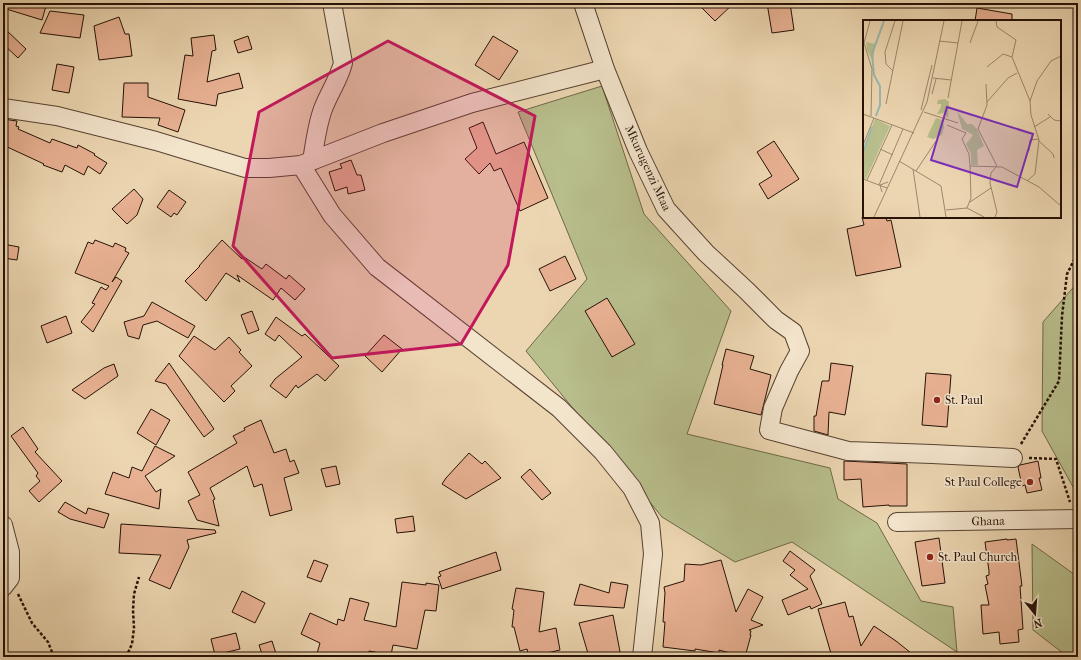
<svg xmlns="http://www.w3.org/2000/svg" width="1081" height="660" font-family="'IM FELL French Canon',serif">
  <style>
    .green { fill: #b8be8c; stroke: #6e6848 }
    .building { fill: #e8b193; stroke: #251105 }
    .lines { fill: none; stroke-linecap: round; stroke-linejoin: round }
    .minor-casing { stroke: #574230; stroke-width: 20 }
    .path { stroke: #251105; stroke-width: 2.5; stroke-dasharray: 3 2; stroke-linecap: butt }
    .minor { stroke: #f3e4cc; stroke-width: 18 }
    .marked { fill: #c2185b; fill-opacity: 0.2; stroke: #c2185b; stroke-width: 3; stroke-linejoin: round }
    .poi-dot { fill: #8f2418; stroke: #f3e4cc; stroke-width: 1.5 }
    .labels { text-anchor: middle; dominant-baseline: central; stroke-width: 3; stroke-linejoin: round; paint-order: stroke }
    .street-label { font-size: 12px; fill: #251105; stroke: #f3e4cc }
    .poi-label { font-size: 12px; fill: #251105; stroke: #f3e4cc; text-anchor: start }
    .inset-river { fill: none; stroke: #99b8b1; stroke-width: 2 }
    .inset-road { fill: none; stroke: #9c876c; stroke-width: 1 }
    .view { fill: #7b2cbf; fill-opacity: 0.15; stroke: #7b2cbf; stroke-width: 2 }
    .inset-edge { fill: none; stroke: #251105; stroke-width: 2 }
  </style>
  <rect width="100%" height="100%" fill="#ecd6b1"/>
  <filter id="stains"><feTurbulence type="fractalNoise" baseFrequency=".005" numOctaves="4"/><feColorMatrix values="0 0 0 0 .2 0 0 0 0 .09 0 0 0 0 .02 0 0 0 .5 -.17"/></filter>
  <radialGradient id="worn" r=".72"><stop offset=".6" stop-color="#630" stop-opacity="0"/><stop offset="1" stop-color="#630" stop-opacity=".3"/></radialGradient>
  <path class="green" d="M602,86L644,214L731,311L687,434L830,468L838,499L877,523L921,601L953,607L957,652L792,542L735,562L662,517L526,351L587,279L518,112Z
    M1078,282V496L1042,431L1043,322Z
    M1032,544L1078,577V657H1068L1033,630Z"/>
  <path class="building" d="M3,3H38L46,6L42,20L3,8Z
    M697,3H734L715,21Z
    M767,3H790L794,30L772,33Z
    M977,8L1012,14V21H975Z
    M50,11L84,15L80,38L40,33Z
    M119,17L125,34H129L132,56L99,60L94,26Z
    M3,27L26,49L18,58L3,44Z
    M214,35L216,50L212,51L207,82L239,73L243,88L218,94L216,106L178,99L185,55L193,56L191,38Z
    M248,36L252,49L238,53L234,41Z
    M493,36L518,51L499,80L475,65Z
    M57,64L74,67L69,93L52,90Z
    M124,83H148V97L185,110L178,132L158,125L160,118L122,117Z
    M3,119L17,121L16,126L19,127L18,129L50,143L52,139L77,148L78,145L95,154L94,155L107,163L100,174L88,166L84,175L65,165L62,172L43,165L44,164L3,145Z
    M483,122L496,154L524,142L548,198L520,211L501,168L494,171L490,163L479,174L465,159L477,148L469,128Z
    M774,141L799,179L768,199L759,184L772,176L757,152Z
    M351,160L357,175H361L365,190L348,194L347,187L335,191L329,172L342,168L340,164Z
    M134,189L143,199L137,215L127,224L112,209Z
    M169,190L186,202L177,215L174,213L171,217L157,207Z
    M862,217H886L887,221L891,220L901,267L856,276L847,229L864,225Z
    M95,240L113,247L115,243L126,248L125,251L129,253L112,282L116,277L122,281L93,332L81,322L95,304L92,303L101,287L106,290L109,286L75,273L88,242L93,244Z
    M222,240L242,259L244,257L262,269L266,264L286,279L289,275L305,289L295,300L281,288L273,300L237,275L240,282L226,273L206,301L185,281L200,266H199Z
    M3,244L19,247L17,260L3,258Z
    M565,256L576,279L550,291L539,269Z
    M607,298L635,344L612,357L585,311Z
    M152,302L195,326L188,338L157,321L143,325L139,339L128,336L124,322L144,316Z
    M252,311L259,330L248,334L241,315Z
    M66,316L72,333L47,343L41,326Z
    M276,317L302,336L305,334L339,366L325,381L317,374L298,388L296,385L286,398L270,386L275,379L302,357L279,335L275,341L265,334Z
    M384,335L402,349L382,372L365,356Z
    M194,336L215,350L229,337L241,350L239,352L252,366L231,386L235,391L224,402L179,356Z
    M726,349L754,356L750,369L771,375L761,415L714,404L723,365H722Z
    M169,363L214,429L204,437L166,384L155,381Z
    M831,363L853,366L845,415L829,412L828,435L814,431V416H816L822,381H829Z
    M114,364L118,376L85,399L72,390L104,368Z
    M926,373L951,375L947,427L922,425Z
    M151,409L170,420L156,445L137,433Z
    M261,420L274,453L286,449L290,462L294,460L299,473L284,478L292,510L270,516L262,484L254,487L247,466L210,488L215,499L213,500L219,526L197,520L188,501L200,495L188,472L237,443L233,436L245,430L244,428Z
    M23,427L38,449L35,452L62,481L39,502L29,491L40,481L36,476L38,473L11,436Z
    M155,446L175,456L145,476L156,492L161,489L159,509L105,494L113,472L129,478L132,467L142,471Z
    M469,453L482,464L485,461L501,478L466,499L442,484L446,478Z
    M844,461L907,464V506H889V505L863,507L861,479L844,480Z
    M1038,461L1041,478H1039L1042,490L1027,493L1025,485L1022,486L1018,467L1020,465Z
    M336,466L340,484L326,487L321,469Z
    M530,469L551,493L542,500L521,477Z
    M65,502L86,514L88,508L109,514L104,528L70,519L58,512Z
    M413,516L415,531L397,533L395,519Z
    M121,524L215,530L216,533L187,540L189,547L170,589L149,580L161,555L119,553Z
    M939,538L945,583L922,586L915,542Z
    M1007,539V540L1016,539L1022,586H1020L1023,629L1018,630L1019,642L1000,644L999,632L983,634L981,605H989L985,585L988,584L986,576L989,575V571L985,542Z
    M790,551L815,570L810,576L822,604L811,609L810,606L788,615L782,600L808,589L790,575L795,570L783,561Z
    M496,552L501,570L442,589L438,577L441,576L439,572Z
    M314,560L328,565L321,582L307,577Z
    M721,560L736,612L748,589L763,597L751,620L763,625L749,630L751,631L750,635H751L745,657L719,650V653L695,649V651L663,647L665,622H663L665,593L664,587L684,581L685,564L701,565Z
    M402,582L426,585V583L439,585L436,611L425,610L417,649L393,645L391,655L369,651L368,657H316L320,643L301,634L310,613L337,625L338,619L344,621L350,598L369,603L364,620L396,627Z
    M611,582L628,585L624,608L574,605L580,584L609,593Z
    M516,588L544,592L539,632L556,628L560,650L547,653L548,657H529L527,649L520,651L514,627H512L514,610L512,609Z
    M242,591L265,603L255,623L232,612Z
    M845,602L849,617L853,616L861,646L874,626L896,641L916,657H832L818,609Z
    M613,615L621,657H589L579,623Z
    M236,633L240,649L215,655L211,639Z
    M272,641L277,657H263L259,645Z"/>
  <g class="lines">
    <defs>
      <path id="minor" d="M583,3L605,69L638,151L666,209L706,253L746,290L776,320L793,332L800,351L789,371L773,408L769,430L848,451L932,454L1013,458
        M3,108L57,116L156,141L245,168H269L301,165L383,133L472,103L605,69
        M312,161C315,143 317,125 323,109C329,93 339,79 343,63L332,3
        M301,165L332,215L377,267L559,408L603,452L632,488L650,523L653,554L642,657
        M897,522L1078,519
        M3,525L10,552V578L3,587"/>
    </defs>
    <use href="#minor" class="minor-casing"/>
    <path class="path" d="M1021,444L1059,381L1062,316L1067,274L1078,252
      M1029,458L1056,459L1070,502
      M18,594L32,623L48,642L54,657
      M126,657L132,644L134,628L133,610L134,594L139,577"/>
    <use href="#minor" class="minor"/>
  </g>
  <path class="marked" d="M388,41L535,116L508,265L461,344L332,358L233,246L259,112Z"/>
  <g class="poi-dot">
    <circle cx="937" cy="400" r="4"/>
    <circle cx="1030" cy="482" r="4"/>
    <circle cx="930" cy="557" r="4"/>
  </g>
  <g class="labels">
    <g class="street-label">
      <text transform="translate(648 168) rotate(65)">Mkurugenzi Mtaa</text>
      <text transform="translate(988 521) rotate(-1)">Ghana</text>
    </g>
    <g class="poi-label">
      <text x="945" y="400">St. Paul</text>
      <text x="1022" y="482" text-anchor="end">St Paul College</text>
      <text x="938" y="557">St. Paul Church</text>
    </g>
  </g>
  <g transform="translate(863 20)">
    <rect width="198" height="198" fill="#ecd6b1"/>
    <path d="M3,22L12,24L10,42L4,30ZM82,79L86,82L85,98L81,93L74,94L78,87V84H74L75,80ZM94,91L104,104H109L114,109L121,126L114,130L115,145H108V134L103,124L110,115L99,109ZM73,98L80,100L81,107L79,115L70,119L64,117ZM12,99L27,106L3,159L0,158V129Z" fill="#b8be8c"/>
    <path class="inset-river" d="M13,96L17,85V66L11,55L9,34L21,1M0,132L9,107"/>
    <path class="inset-road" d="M7,1L1,23L9,49L8,96M133,1L134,7L153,20L149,37L167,81L168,95L176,120L172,154L164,161M76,21L95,23M107,23L115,1M124,47L140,34L149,37M30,51L23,44L22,32L32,1M70,58L88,60M123,64L124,85L115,109L134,146M69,74L73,59M85,78L99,1M167,81L174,61L188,41L198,36M124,82L145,58L154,53M23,84L40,1M58,90L69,45M61,92L95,103M0,94L51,113M185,94L191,100L198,101M84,105L103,113L99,119L106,134L107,146L108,178L104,188M171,107L187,97M176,121L190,134L191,138M0,125L11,98M17,129L30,135M166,131L167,120L176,119M36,141L78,166L83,197M107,146L139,147L176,167L198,186M50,149L57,197M53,151L73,121M0,159L24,168M4,160L29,105M16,165L40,109M19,172L17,165L25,162M107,182L128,168M83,190L104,188L121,197M11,197L64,82L81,1M132,197L134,192L127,163L128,153L133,147"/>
    <path class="view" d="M84,87L170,114L154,167L68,140Z"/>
    <rect width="198" height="198" class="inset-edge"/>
  </g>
  <rect width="1081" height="660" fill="none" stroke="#ecd6b1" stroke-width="16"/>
  <rect x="4" y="4" width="1073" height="652" fill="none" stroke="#251105" stroke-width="2"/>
  <rect x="8" y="8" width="1065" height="644" fill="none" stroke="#251105"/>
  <g transform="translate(1035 614) rotate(163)" stroke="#f3e4cc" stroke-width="3" paint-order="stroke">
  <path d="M0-3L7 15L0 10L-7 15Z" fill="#251105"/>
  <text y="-6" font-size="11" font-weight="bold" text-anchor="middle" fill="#251105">N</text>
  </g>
  <rect width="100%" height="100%" filter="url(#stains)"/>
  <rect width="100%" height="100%" fill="url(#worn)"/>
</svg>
